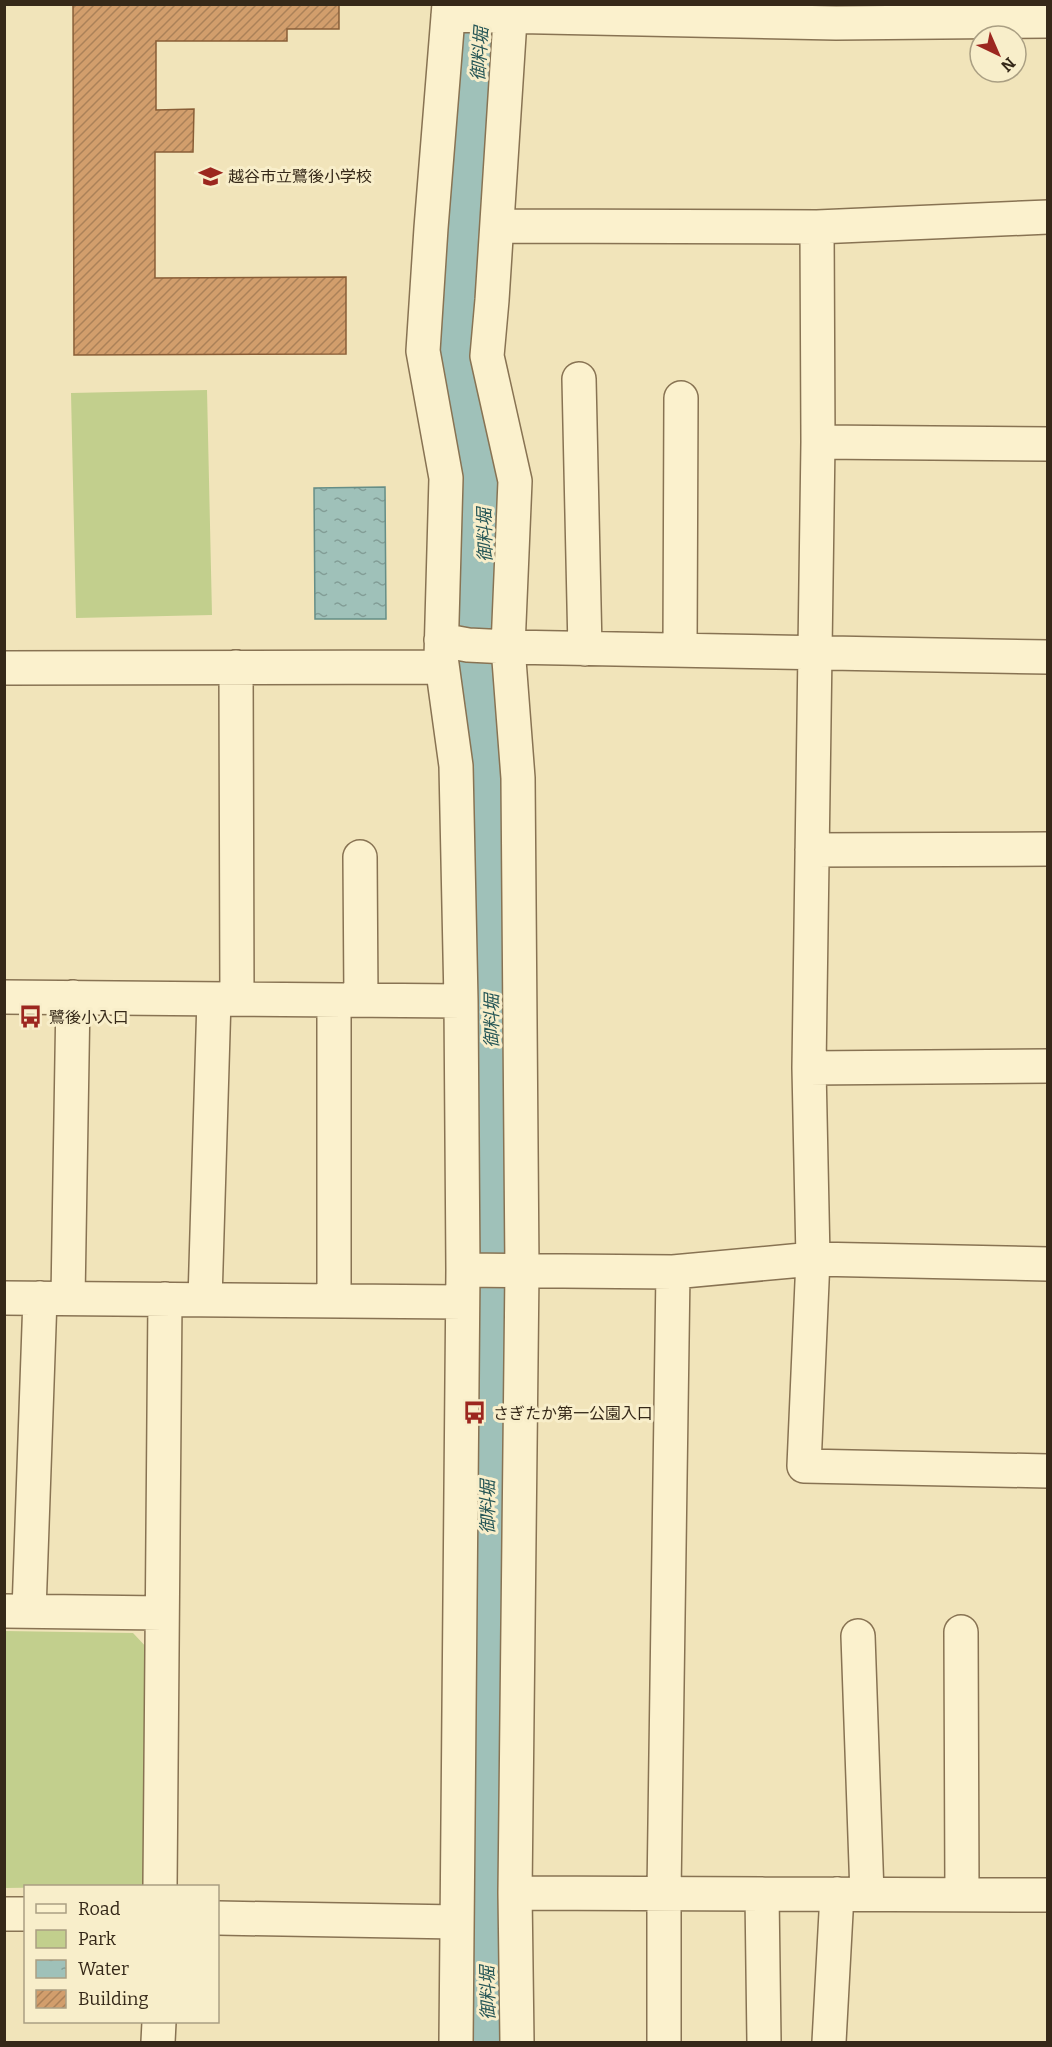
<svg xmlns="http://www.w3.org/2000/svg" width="1052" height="2047" font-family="Bitter,'Noto Sans JP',serif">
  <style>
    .park { fill: #c2cf8d }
    .water { fill: url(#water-ripples); stroke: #668e87; stroke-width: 1.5 }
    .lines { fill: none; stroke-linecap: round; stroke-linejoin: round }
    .river { stroke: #9fc1b9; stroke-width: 64 }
    .building { fill: url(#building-hatch); stroke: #895e37; stroke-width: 1.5 }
    .minor-casing { stroke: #887353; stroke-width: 36 }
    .minor { stroke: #fbf1cd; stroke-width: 33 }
    .labels { text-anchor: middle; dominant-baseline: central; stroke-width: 6; stroke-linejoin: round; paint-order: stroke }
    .poi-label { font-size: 16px; fill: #362919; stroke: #f8eeca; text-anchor: start }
    .water-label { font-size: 18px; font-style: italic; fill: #275757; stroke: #f8eeca }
  </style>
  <defs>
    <pattern id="water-ripples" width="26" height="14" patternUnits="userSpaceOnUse" patternTransform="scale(1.5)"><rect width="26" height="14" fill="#9fc1b9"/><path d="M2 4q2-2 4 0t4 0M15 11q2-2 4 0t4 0" fill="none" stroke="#829d96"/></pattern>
    <pattern id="building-hatch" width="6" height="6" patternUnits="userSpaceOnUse" patternTransform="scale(1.5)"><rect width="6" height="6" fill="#d29e6c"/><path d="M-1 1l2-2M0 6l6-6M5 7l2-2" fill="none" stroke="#ab8158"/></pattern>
  </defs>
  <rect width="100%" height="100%" fill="#f1e4ba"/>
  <path class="park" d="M207,390L212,615L76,618L71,393Z
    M5,1631L133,1633L149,1650L144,1886L5,1888Z"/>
  <path class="water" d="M385,487L386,619H315L314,488Z"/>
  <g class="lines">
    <path class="river" d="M483,4L457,347L485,457L484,557L494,727L485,1863L489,2042"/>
  </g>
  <path class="building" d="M73,4H339V29H287V41H156V110L194,109L193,152H155V278L346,277V354L74,355Z"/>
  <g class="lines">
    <defs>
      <path id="minor" d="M449,4L431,228L423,351L446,478L441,657L456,766L461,1001L463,1270L456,2042
        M511,4L492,300L487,356L515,481L508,647L518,778L522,1270L515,1893L517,2042
        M448,15L836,23L1048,21
        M497,226L817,227L1048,217
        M817,227L818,442L809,1068L813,1259L804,1466L1048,1471
        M579,379L585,649
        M818,442L1048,444
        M441,640L468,645L508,647L1048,657
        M680,650L681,398
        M236,667L237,999
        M4,668L442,667
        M812,850L1048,849
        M360,857L361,1000
        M4,997L461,1001
        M334,1000V1301
        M809,1068L1048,1066
        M463,1270L673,1272L813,1259L1048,1264
        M4,1298L462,1302
        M68,1298L73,997
        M205,1300L214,999
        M4,1611L162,1613
        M29,1611L40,1298
        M961,1632L962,1895
        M858,1636L867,1894
        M160,1886L165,1299
        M515,1893L1048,1895
        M762,1894L764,2042
        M4,1914H26
        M218,1918L457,1922
        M158,2042L159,2022
        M664,2042V1893L673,1272
        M829,2042L837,1894"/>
    </defs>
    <use href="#minor" class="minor-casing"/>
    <use href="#minor" class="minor"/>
  </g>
  <defs>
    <symbol id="school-bare" viewBox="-9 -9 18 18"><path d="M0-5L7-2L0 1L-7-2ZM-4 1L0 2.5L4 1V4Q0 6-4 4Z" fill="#9c271f" stroke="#f8eeca" stroke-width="2.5" paint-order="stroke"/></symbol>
    <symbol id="bus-bare" viewBox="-9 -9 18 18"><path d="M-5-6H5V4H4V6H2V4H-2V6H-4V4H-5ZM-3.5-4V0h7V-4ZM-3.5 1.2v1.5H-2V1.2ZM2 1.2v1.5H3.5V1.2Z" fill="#9c271f" stroke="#f8eeca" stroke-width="2.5" paint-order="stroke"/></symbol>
  </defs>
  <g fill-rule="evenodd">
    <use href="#school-bare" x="194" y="160" width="33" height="33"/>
    <use href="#bus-bare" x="14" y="1000" width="33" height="33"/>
    <use href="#bus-bare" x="458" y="1396" width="33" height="33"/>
  </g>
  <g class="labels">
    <g class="poi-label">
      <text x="228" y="176">越谷市立鷺後小学校</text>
      <text x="49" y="1017">鷺後小入口</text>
      <text x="493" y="1413">さぎたか第一公園入口</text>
    </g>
    <g class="water-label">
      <text transform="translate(480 54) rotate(-86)">御料堀</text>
      <text transform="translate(485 535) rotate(-91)">御料堀</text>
      <text transform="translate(492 1021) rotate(-90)">御料堀</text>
      <text transform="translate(488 1507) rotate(-90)">御料堀</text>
      <text transform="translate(488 1993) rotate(-91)">御料堀</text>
    </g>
  </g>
  <rect width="1052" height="2047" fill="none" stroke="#362919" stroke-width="12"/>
  <rect x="24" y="1885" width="195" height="138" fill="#f8eeca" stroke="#aa9f83" stroke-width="1.5"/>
  <rect x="36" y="1904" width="30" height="9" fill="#fbf1cd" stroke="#aa9f83" stroke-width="1.5"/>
  <text x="78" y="1915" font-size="18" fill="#362919">Road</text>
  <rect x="36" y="1930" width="30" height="18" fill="#c2cf8d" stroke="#aa9f83" stroke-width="1.5"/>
  <text x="78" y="1945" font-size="18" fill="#362919">Park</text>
  <rect x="36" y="1960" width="30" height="18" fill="url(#water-ripples)" stroke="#aa9f83" stroke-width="1.5"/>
  <text x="78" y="1975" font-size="18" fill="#362919">Water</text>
  <rect x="36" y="1990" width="30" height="18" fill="url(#building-hatch)" stroke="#aa9f83" stroke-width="1.5"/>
  <text x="78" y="2005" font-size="18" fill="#362919">Building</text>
  <g transform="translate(998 54) rotate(136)"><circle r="28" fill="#f8eeca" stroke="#aa9f83" stroke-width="1.5"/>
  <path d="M0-4.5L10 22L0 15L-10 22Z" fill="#9c271f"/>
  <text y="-9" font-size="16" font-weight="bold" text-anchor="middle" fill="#362919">N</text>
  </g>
</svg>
